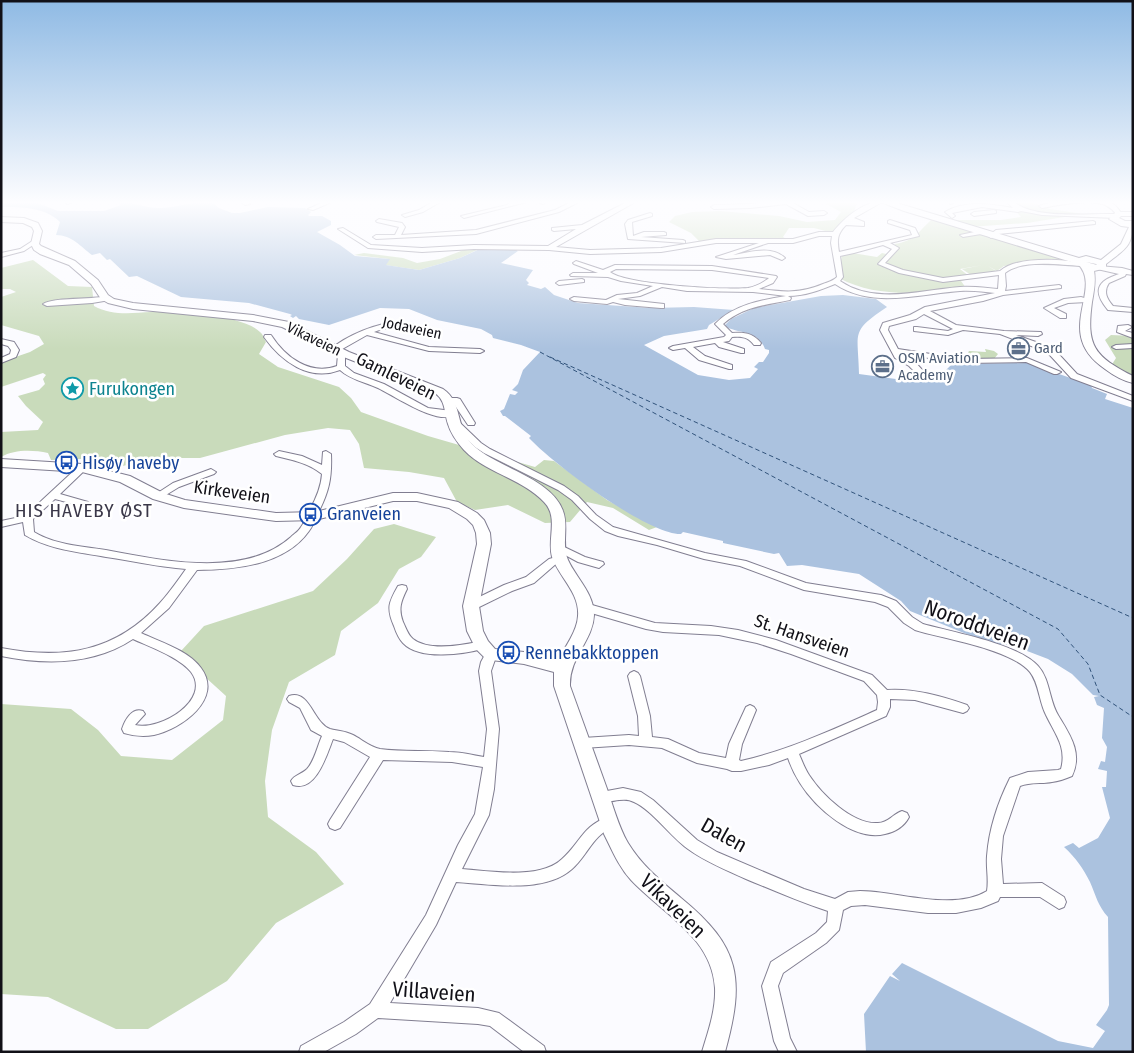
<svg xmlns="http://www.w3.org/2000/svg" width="1134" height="1053" font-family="'Fira Sans Condensed',sans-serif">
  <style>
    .green { fill: #c9dbbb }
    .water { fill: #abc2df }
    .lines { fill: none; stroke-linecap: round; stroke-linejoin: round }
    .ferry { stroke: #31537b; stroke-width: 1; stroke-dasharray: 4.5 3; stroke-linecap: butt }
    .minor-casing { stroke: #817e91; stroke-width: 2 }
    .major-casing { stroke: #817e91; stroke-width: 2 }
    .minor { fill: #fff; fill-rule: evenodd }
    .major { fill: #fff; fill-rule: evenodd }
    .labels { text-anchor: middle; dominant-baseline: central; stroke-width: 5; stroke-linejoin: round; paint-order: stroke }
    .far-street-label { font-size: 15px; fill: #111017; stroke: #fff }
    .far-service-label { font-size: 15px; fill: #4e5e75; stroke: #fff; text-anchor: start }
    .street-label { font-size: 18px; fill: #111017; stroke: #fff }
    .culture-label { font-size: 18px; fill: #0d838f; stroke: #fff; text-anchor: start }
    .transit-label { font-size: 18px; fill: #164399; stroke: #fff; text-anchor: start }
    .neighbourhood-label { font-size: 19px; letter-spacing: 1px; fill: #3b3849; stroke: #fff }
    .near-street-label { font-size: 21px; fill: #111017; stroke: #fff }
  </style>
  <rect width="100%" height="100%" fill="#fbfbff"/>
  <path class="green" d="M821,201H865L857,203L853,214L833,233L814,228H789L783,237L788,240L701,243L691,233L669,222L675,216L692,212L720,211L779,216L807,222L835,220L841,212Z
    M1009,201H1028L1050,209L1083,214L1027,223L969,227L1055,250L1062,259L1068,261L1004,266L997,271L988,266L996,271L971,275L962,269L983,265L960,269L969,276V279L961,281L966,288C924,293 878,299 839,278L842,254L840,251L877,257L882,253L891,255L897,247L894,244C915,241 917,233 931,220L910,211L945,220H1001L1021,217L1011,206Z
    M469,248L479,249L460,258L419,270L385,265L389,259L354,255L364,253L403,258L417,263L440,259Z
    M33,260L68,286L92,287L94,306C112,316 132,313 151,312C177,312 242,314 260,332C263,334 264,339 266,342L259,354L278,367L339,387L351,398L361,412L428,436L535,467L544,460L554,461L607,500L657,527L649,530L613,508L587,502L570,522L545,523L508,505L475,510L457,502L444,478L409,472L364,468L359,444L350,430L328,428L285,435L200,458H165L106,469L92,465L82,459L51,460L48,453C33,450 15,449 1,457V432L38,430L43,422L26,406L18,396L39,390L45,384L43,379L46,375L43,373L1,387V362L30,352L44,344L39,336L1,325V297L16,292L10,289H1V268Z
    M1111,335L1133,336V377L1111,366L1116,358L1105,340Z
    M985,349L994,351L998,354L994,359L964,360L969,351L986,352Z
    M394,524L436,537L421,557L399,569L378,603L341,631L335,655L289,682L272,730L265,781L268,817L316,852L344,884L276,923L227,981L148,1029H116L48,997L1,994V704L71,709L98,730L121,756L172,760L223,720L226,696L193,666L181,651L204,626L313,591L347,559L374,529Z"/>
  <path class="water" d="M1,201H41L38,203L58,211H104L121,205L116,201C131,201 144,208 159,208C176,208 193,201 211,201L219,208L232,213H240L268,207L305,208L311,212L308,215L309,216H322L331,221V225L317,232L340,245L355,256L390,259L386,265L419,270L460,258L482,248L516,250L518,251L501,263L533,270L526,280L529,283L527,285L541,289L545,287L554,295L578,303L651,308L694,307L734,310L709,325L707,329L664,336L644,345L698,375L729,380L750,378L758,369L754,367L759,362H763L769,353V350L765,349C758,330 739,334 724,326L731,319L754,308L821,296L843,295L876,299L887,307C850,332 858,331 859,374L918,382L929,381L928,378L941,375L952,364L1027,363L1091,385L1092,388L1107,394L1105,399L1133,408V1052H866L864,1014L890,976L900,981L892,974L902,963L1058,1041L1093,1048L1105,1031L1096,1025L1107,1010L1109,1005L1108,917C1098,906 1096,896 1090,882C1083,868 1076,858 1064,847L1073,843L1079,848L1098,838L1110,818L1102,787H1106L1107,771L1098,769L1101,761L1105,762L1107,747L1102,738L1104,708L1097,705L1094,697L1099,696L1093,695L1072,674L1048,659L1014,646L986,642L910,611L901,601L859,574L802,565L787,566L779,553L774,554L723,543V541L683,532L681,534C648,535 552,463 529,438L531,436L505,416H503L500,411L504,409L510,394L515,395L518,392L512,390L518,384L523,370L540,352L521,345L493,338L492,335L481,329L437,320L409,309L380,308L329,325L299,319L296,316L293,318L290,316L292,315L290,314L249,303L181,297L137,276L129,277L110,259L107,260L100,253L92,255C81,247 72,235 56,235L60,222C45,207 21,207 2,207Z"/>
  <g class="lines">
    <path class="ferry" d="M540,352L1058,629L1088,664L1100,695L1133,717
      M550,357L1133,618"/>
    <defs>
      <path id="minor" d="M65,201H77L67,204Z
        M240,201H247L250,204L245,205Z
        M326,201H334L313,210L308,209Z
        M434,201H442L423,212L405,217L402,215L419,210Z
        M512,201H531L464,218L461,216L507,205Z
        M535,201H545L546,202L543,204Z
        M573,201H581L559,212L476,234L376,239L373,237L376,235H395L399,227L377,222L376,221L379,219L402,223L405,227L401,235L476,230L555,210Z
        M629,201H637L556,247L590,250L661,248L716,239H793L819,232H833C844,218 864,201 884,201L854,218L864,222V226L846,225C837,234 837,240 839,252L912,235L910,230L888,223V221L890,220L915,228L919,236L890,243L899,248L885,263L903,270L943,278L1000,271C1017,256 1061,259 1083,263V265L1081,266C1060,265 1022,259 1005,273L1006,286L1005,291L1059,285L1061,286V288L1003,295L983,301L930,311L956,325L1004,331L1041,332L1042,334L1038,336L1016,335L1053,348L1077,374L1133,396V401L1071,378L1047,352L1000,334L963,330L948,335L914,331V327H917L948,331L953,329L924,314L916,319L889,326L888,330L898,349L964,359L1027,358L1061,372L1057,374H1054L1026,362L964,363L901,354L915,362L926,374L925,376H919L909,366L895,358L880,330L883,323L910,315L925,307L995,293C984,292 972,290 960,291C919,294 872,309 835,284C820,290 805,296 788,296L791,298L790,300C765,305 743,307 723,324L732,333C744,332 753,333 761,343L760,345H754C748,337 742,336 732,337L729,341L723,342L744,349V353H741L719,347L715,343L693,347L705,356L732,365V369H729L699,360L685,348L673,350L669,348L673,346L724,337L726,335L715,324C733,305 761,300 786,296L753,292L687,291L662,287L640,296L618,299L664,304V308H661L625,305L613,302L607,304L574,301L570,299L574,297L606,300L617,295L637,293L653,286L621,281L608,277L571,276L570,275L573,273H598L574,264L573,263L576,261L603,270L615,265L712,266L776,276L777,277L773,283L759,289C784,292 799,294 823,284C828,282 833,281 837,277L831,243L832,236H819L793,243H768L733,255C750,252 772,245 785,258L782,260L770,255L726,259L716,257L759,243H716L661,252L590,254L549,250L474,249L422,252L368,248L338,229L343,228L371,245L422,248L474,245L548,246L576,229L554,231L552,230V228L582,225ZM883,245L892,249L878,264L899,273L943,282L999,275L998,289C986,288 973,286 960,287C921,290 875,305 840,281L843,277L840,256L854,253ZM616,269L712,270L769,278C764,282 755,287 748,288C725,290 626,285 610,272Z
        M777,201H796L793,203L809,212L824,211L827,213L824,215L808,216L786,204L750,208L714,209L711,207L714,205L750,204Z
        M948,201H959L950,204Z
        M1006,201H1013C1034,220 1088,213 1116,214C1114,211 1111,208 1107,206C1093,198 1058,205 1042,208L1039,206C1049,201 1100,198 1111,203C1116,205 1119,210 1122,214L1116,218L1042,215L1021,211L1018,212L982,207L952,213L955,216L952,218L945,212C965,200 991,204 1013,208Z
        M994,210L996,211V213L974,216L971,214L974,212Z
        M650,213L652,214V216L632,222L633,236L644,232H664L666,233V235L641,237L683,240L685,241V243L628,239L625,224L628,220Z
        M1093,221L1095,222V224L998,234L991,238L988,236L996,230Z
        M979,231L981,232V234L963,237L960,235Z
        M34,240L39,241L24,251L1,257V253L20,249Z
        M1099,266L1122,268L1133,271V275L1126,274L1125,276L1109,283C1103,292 1107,299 1113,306L1133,308V312L1108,310C1092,291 1097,281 1119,274L1097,269L1096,268Z
        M582,279L584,280V282L559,285L556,283L559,281Z
        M107,296L111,298L110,300L92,303L47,306L43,304C55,297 90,300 107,296Z
        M1081,297L1091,300L1087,302L1068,303L1054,308L1066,314V318H1060L1044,308L1064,299Z
        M399,322L415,325L434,332L430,334C407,328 397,323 374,332L429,347L480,349L484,351L480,353L429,351L367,335L337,352H331L330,350C345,336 379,322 399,322Z
        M1128,325L1132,327L1125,331L1133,333V338L1117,332L1118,326Z
        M265,335H271C285,357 310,376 337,366L338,354L348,352L349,354L345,357V366L354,373L384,384L428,408L452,411L456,414C439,427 395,396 378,388C365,382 351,380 340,370C309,382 281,361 264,337Z
        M1,339L14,342L19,350L16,357L1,363V358L10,354L11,350L8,346L1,344Z
        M1133,344V348L1116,349L1112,347L1116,345Z
        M457,398L460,399L475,423L474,425H468L454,404L447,403L446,401L450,398Z
        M454,419L457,420L481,443L490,449L564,486L578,496L596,515L613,527L705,553L746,561L806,583L881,595L896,601L912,617L923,624C952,632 1019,644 1038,666C1050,679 1049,700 1058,715C1070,735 1083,753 1072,776C1065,779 1059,781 1052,782C1041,784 1031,782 1020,786L1003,836L1001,859L1003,884L1042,883L1064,897L1066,902L1064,907L1059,909L1040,897H1000L998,901L981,908L956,913H928L865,905L851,906L843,910L839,930L826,943L783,973L778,986L790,1038L797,1052H779L774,1041L762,986L771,962L816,933L827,922L828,911C800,902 773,890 746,879C726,870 706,862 688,849C671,837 652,810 634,802C622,796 608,805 596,801L594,797L596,793L623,788L641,792L653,800L697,840L717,852L804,889L835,899L848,892L860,891C898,891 952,912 987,891C989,879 986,868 987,856C989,829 998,802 1010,778L1028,772L1058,770L1061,769C1067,747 1055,734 1046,715C1039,702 1039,683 1030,672C1011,649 944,639 915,630L904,623L888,607L875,602L804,590L740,566L704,559L657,545L618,536L605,531L590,519L572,500L558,490L484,453L475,447L451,424L450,422L451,420Z
        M279,451L302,456L322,465L323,452L326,451L331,454C332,478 329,492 318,513C315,519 313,526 309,531C285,565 235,570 197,570L169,608L141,633C160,642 188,650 201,668C224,699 181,729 154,735C143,737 134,736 124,733L122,729C125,720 132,707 143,711L145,714L135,725C160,731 212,700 191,672C179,657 150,647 133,639C94,665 45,665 1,656V648C64,660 116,652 160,603C170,592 178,580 186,569C159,567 133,561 106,557C79,552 50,550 25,535L23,522L1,527V521L25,516L79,466H85L87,468L85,470L60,494L88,502L90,504L88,506L85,507L55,499L33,519L34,532C57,546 85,546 111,551C165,561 245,578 291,537C294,534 299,531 301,527C304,523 306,518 308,513C315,501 321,488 322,474C308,463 293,460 276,456L274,454Z
        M211,469L216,472L214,474L179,487L161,498H155L153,496L173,483Z
        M558,544L585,557L603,562L604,564L599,568L578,562L554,549L553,547L554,545Z
        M560,556L564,557L565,559L564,561L557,563L534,583L512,591L475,609H467L465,606L467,603L504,585L526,577L549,559Z
        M402,585L406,586L407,589C401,601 398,609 403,622C406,628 408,635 413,639C429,652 464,645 482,641L486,642L488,645L486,648C465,654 420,661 403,643C399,639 396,632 394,626C386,608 389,602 398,586Z
        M585,603L655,623L711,626L738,630L776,640L872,675L887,690C914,688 942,696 967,705L969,708L967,711L963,713L915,700L890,699V707L886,716L799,754C802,761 805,769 809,775C822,795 853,825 878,823C888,823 893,814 902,811L907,813L909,817C904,827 894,832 885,834C853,842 815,807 800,783C795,775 791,767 788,758L769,765L741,771H732L727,769L697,763L662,748L629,745L583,748L578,747L577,743L578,739L583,738L629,735L639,736L638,716L628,676L630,673L634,671L638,673L640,676L650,716L652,737L668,739L699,753L726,758L729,744L746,707L750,705L754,707L756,710L742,744L739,760L741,761C789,750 832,730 877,710L878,702L877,695L864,681L791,654L757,643L719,635L663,632L646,629L581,610L579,607L581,604Z
        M491,650L495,651L497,654L491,671L499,729L494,789L489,815L462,869C490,871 540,880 562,859C582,841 582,826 610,816L615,818L617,822L615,826C593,834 588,855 572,869C544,894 490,884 456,882L436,925L390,1003L478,1008L499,1013L544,1046L546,1052H524L490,1026L478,1024L378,1018L356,1034L324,1052H299L301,1046L344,1022L370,1004L426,915L458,845L475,814L483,767L452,762L383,760L340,828L335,830L330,828L328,824L330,820L370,757L344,742L333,739C327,754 316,793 293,785L291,781C294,775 302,774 307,769C315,760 317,747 322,736L311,730L300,708L289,702L287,699L289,696C310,689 313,723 330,729C338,731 345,731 353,735C361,739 370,747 380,749C403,752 427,750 449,752C461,752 472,755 484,757L487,729L479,671L481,662L487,651Z"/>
      <path id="major" d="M878,201H890L1079,258L1086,256L1101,260L1121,244L1129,227L1121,226L1109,219L1116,212H1133V216H1121L1119,218L1125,221H1133C1133,247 1125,249 1106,264V268L1094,271C1096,281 1094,291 1092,302C1086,346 1094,356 1133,376V383C1123,381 1113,375 1105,369C1052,333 1104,290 1078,264L904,211ZM1086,262L1096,264L1097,265Z
        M1,217L24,218L38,223L42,231L39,244L41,246L75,261L98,280L108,295L114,299L133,303L253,315L289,322L349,352L443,389C464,403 454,429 475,447C499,468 552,479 563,511C569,527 561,544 568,560C576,578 594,593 594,615C593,641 569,657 570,686C582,719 594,753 606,786C613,805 618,826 628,843C642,866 661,881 681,898C741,947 745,979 725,1052H702C708,1032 716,1010 715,988C712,937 663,914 631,880C619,867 612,850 604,834L554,686V672L524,664L491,660L485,658L476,649L467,631L463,606L477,544L476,533L473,525L467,519L449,508L417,501H393L315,520L276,521L184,508L153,499L120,482L82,472L1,467V459L82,464L130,476L163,493L185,500L276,513L315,512L393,493H417L458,502L477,513L484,520L490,533L491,544L479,606L483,631L488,641L495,649L524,652L558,661C565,646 577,632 578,616C580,593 559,577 552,557C547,539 559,517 544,502C521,478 486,473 464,450C457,442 451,434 448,424C444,412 446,401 435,393L341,356L282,327L253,321L133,309L108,303L101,299L91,284L69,265L40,254L34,250L31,244L34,231L32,227L23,223L1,222Z"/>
    </defs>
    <use href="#minor" class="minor-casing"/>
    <use href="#major" class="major-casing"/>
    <use href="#minor" class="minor"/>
    <use href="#major" class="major"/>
  </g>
  <linearGradient id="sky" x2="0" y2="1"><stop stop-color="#8fbae4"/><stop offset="0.58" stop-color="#fdfdff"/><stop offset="1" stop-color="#fdfdff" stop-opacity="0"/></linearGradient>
  <rect width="1134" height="349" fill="url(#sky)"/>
  <defs>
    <symbol id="office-ring" viewBox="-11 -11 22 22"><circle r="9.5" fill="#fff" stroke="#5c6f8a" stroke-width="1.5"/><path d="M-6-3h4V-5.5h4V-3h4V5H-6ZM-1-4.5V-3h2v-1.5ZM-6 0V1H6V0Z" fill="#5c6f8a"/></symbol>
    <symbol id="sight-ring" viewBox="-11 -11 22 22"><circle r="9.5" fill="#fff" stroke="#0f9aa8" stroke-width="1.5"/><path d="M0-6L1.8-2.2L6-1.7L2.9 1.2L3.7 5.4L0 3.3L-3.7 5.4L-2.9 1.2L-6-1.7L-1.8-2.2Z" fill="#0f9aa8"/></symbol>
    <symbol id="bus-ring" viewBox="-11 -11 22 22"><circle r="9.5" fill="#fff" stroke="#1a4fb4" stroke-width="1.5"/><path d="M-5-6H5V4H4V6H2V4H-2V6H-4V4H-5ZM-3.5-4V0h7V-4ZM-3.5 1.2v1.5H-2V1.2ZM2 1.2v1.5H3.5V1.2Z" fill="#1a4fb4"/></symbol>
  </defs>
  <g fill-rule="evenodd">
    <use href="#office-ring" x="1006" y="336" width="25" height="25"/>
    <use href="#office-ring" x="870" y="354" width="25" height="25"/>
    <use href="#sight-ring" x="60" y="376" width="25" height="25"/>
    <use href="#bus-ring" x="54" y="450" width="25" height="25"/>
    <use href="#bus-ring" x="298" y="502" width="25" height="25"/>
    <use href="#bus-ring" x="496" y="640" width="25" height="25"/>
  </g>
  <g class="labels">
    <g class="far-street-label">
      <text transform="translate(412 328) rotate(12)">Jodaveien</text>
      <text transform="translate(314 339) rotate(26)">Vikaveien</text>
    </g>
    <g class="far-service-label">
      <text x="1034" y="348">Gard</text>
      <text x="898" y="358">OSM Aviation<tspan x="898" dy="17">Academy</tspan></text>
    </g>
    <g class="street-label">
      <text transform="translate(396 376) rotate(26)">Gamleveien</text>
      <text transform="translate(232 492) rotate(8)">Kirkeveien</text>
      <text transform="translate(802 636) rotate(19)">St. Hansveien</text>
    </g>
    <g class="culture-label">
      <text x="89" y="389">Furukongen</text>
    </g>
    <g class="transit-label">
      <text x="82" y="463">Hisøy haveby</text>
      <text x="327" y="514">Granveien</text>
      <text x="525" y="653">Rennebakktoppen</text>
    </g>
    <g class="neighbourhood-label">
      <text x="84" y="510">HIS HAVEBY ØST</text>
    </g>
    <g class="near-street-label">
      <text transform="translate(977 625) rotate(20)">Noroddveien</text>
      <text transform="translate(724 835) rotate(29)">Dalen</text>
      <text transform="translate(673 906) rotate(44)">Vikaveien</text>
      <text transform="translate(434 992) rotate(4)">Villaveien</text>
    </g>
  </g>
  <rect width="1134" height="1053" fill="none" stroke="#111017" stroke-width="5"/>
</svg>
